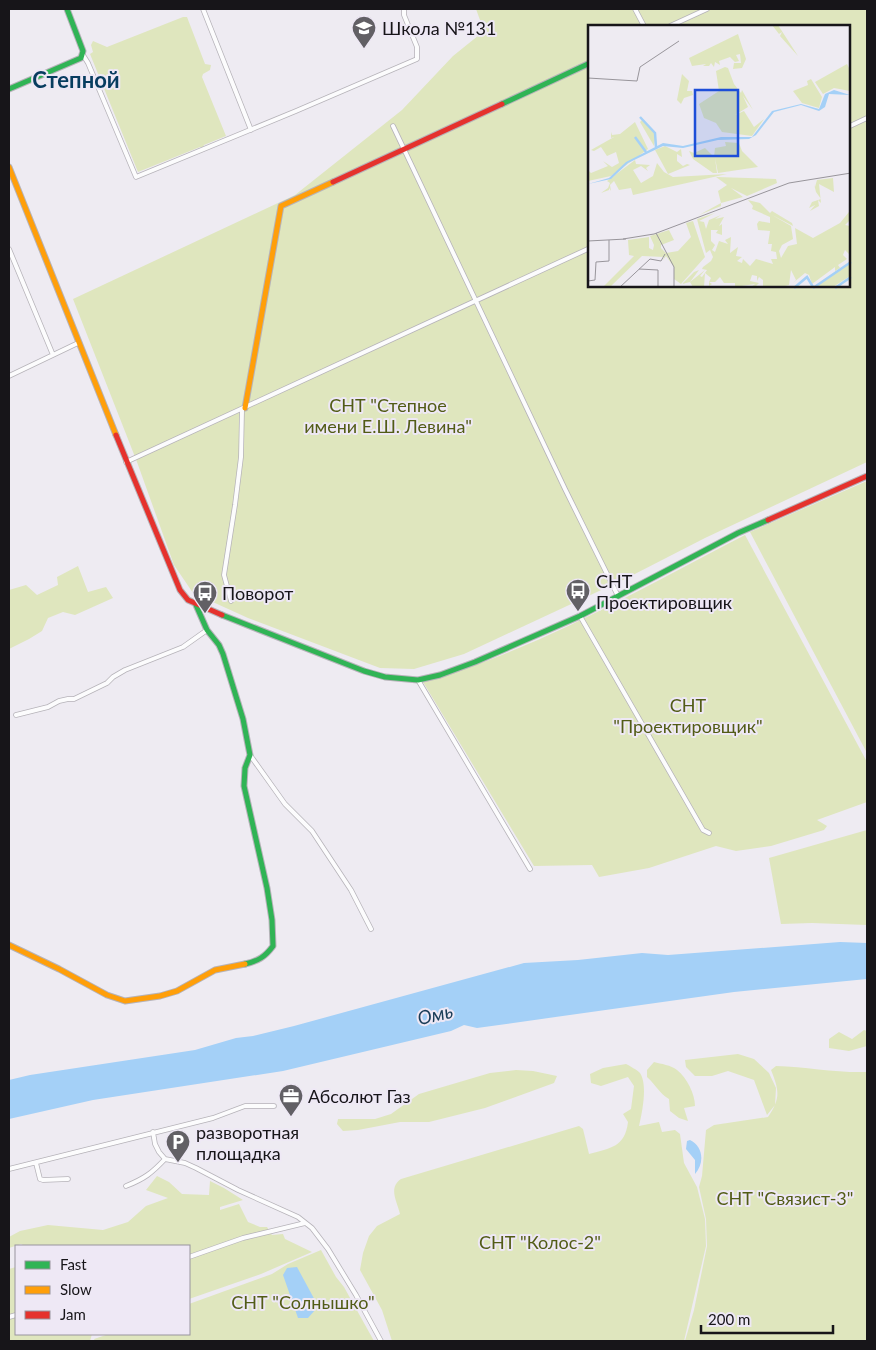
<svg xmlns="http://www.w3.org/2000/svg" width="876" height="1350" font-family="Lato,sans-serif">
  <style>
    .green { fill: #dfe6be; fill-rule: evenodd }
    .water { fill: #a4d0f7 }
    .lines { fill: none; stroke-linecap: round; stroke-linejoin: round }
    .street-casing { stroke: #b6b3b9; stroke-width: 5.5 }
    .fast-casing { stroke: #b6b3b9; stroke-width: 7 }
    .slow-casing { stroke: #b6b3b9; stroke-width: 7 }
    .jam-casing { stroke: #b6b3b9; stroke-width: 7 }
    .street { stroke: #fcfcfd; stroke-width: 4 }
    .fast { stroke: #30b455; stroke-width: 5 }
    .slow { stroke: #ff9f0a; stroke-width: 5 }
    .jam { stroke: #e5322d; stroke-width: 5 }
    .labels { text-anchor: middle; dominant-baseline: central; stroke-width: 4; stroke-linejoin: round; paint-order: stroke }
    .poi-label { font-size: 18px; fill: #171519; stroke: #eee8f5; text-anchor: start }
    .park-label { font-size: 18px; fill: #525c16; stroke: #eee8f5 }
    .water-label { font-size: 19px; font-style: italic; fill: #1a3d58; stroke: #eee8f5 }
    .district-label { font-size: 22px; font-weight: bold; fill: #073c5f; stroke: #eee8f5 }
    .inset-river { fill: none; stroke: #a4d0f7; stroke-width: 2.5 }
    .inset-road { fill: none; stroke: #98959b; stroke-width: 1 }
    .view { fill: #1d4ed8; fill-opacity: 0.15; stroke: #1d4ed8; stroke-width: 2.5 }
    .inset-edge { fill: none; stroke: #171519; stroke-width: 2.5 }
  </style>
  <rect width="100%" height="100%" fill="#eeebf2"/>
  <path class="green" d="M476,9H867V462L705,538L627,578L464,654L414,669L380,668L248,618L193,593L174,565L137,462L73,299L295,195L402,110L453,56L484,31ZM590,26H850V286H590Z
    M183,17H187L205,64L211,65L210,70L203,74L202,77L226,136L204,145L203,147H200L138,172L90,54L93,52L91,45L93,41L107,47Z
    M867,481V753L750,532Z
    M745,535L867,762V802L817,820L827,826L824,830L771,846L736,851L716,846L649,868L599,877L592,865L534,866L423,682C537,650 640,589 745,535Z
    M78,566L88,592L106,587L113,598L75,615L63,612L48,618L42,631L29,639L9,649V590L26,585L37,595L58,585L57,577Z
    M867,830V925L812,923L781,924L769,858Z
    M864,1030L867,1031V1046L849,1051L829,1048V1039L839,1032L852,1039Z
    M738,1054L754,1059L769,1073L776,1088L775,1105L767,1115L754,1080L728,1071L712,1076H695L686,1067L685,1060Z
    M654,1062C661,1064 671,1065 677,1070C687,1078 695,1094 695,1106L684,1108L688,1121L679,1118L670,1111L669,1099C659,1093 656,1085 647,1077V1070Z
    M626,1064C630,1066 637,1070 640,1073C648,1085 642,1113 639,1126L659,1122L662,1132L675,1130L680,1134L684,1163L697,1187L705,1219L706,1246L684,1341H392L382,1310L360,1270L363,1253L369,1236L377,1226L400,1214C397,1201 388,1188 401,1179L579,1126L583,1129L589,1154C611,1148 625,1147 628,1122L623,1114L631,1109L634,1086L628,1077L601,1086L591,1083L590,1074L603,1068Z
    M776,1066C807,1067 837,1073 867,1072V1341H685L694,1310L707,1246L706,1219L699,1187L702,1176L706,1130L714,1125L768,1117C781,1098 779,1090 771,1070Z
    M516,1070L533,1071L557,1076L554,1083L485,1108L429,1122H400L358,1130L343,1131L337,1124L338,1119H375L391,1114L419,1094L490,1073Z
    M157,1176L169,1182L182,1194L209,1195L210,1181L224,1188L243,1200L220,1207V1210L239,1204L248,1222L260,1227H267L272,1235L283,1234L285,1239L312,1252L261,1274L189,1299V1246H100L103,1245L25,1246L21,1244L9,1248V1237L20,1231L48,1225L103,1230L128,1222L146,1206L168,1198L146,1190Z
    M321,1250L336,1277L344,1287L374,1341H95L94,1339L109,1334H189V1304L272,1274L288,1264Z
    M16,1267V1334H92L90,1341H9V1269Z"/>
  <path class="water" d="M840,942L867,943V979L734,992L477,1028L464,1025L451,1031L283,1071L93,1100L9,1119V1080L30,1075L195,1050L236,1038L253,1036L294,1026L524,963L578,960L642,953L668,955Z
    M690,1140C703,1146 705,1163 695,1174V1160L686,1149L687,1141Z
    M297,1267L317,1304L316,1309L308,1318H298L283,1275L287,1268Z"/>
  <g class="lines">
    <defs>
      <path id="street" d="M203,9L251,130
        M635,9L644,26
        M670,26L707,9
        M83,55L88,63L136,177L296,111L417,59V47L404,15V9
        M393,126L565,489L618,596
        M850,126L867,118
        M9,249L53,355
        M9,376L78,343
        M126,462L590,248
        M231,601L224,575L235,505L241,457L242,410
        M580,616L703,830L709,833
        M418,680L530,869
        M16,715L48,707L59,701L68,699H74L107,683L113,677L125,670L183,647L207,630
        M250,755L285,804L312,831L351,890L371,929
        M153,1132L155,1144L159,1152L165,1159L185,1163L196,1168L238,1190L298,1217L312,1228L328,1249L356,1295L381,1341
        M36,1163L40,1179L43,1180L68,1179
        M9,1169L213,1118L245,1106H274
        M126,1186C144,1179 152,1173 165,1159
        M189,1257L243,1238L305,1223
        M9,1317L16,1315"/>
      <path id="fast" d="M9,89L81,58L83,51L67,9
        M502,104L590,63
        M196,605L207,630L219,645L223,654L243,719L250,755L245,768L244,786L267,888L272,920L273,946C265,957 258,961 245,964
        M222,615L364,671L385,677L418,680L440,675L475,662L580,616L738,533L768,520"/>
      <path id="slow" d="M9,167L116,435
        M245,408L281,206L333,182
        M9,945L59,969L107,995L125,1001L160,996L177,991L215,970L245,964"/>
      <path id="jam" d="M333,182L502,104
        M116,435L180,590L188,600L222,615
        M768,520L867,476"/>
    </defs>
    <use href="#street" class="street-casing"/>
    <use href="#fast" class="fast-casing"/>
    <use href="#slow" class="slow-casing"/>
    <use href="#jam" class="jam-casing"/>
    <use href="#street" class="street"/>
    <use href="#fast" class="fast"/>
    <use href="#slow" class="slow"/>
    <use href="#jam" class="jam"/>
  </g>
  <defs>
    <symbol id="school-pin" viewBox="-11 -11 22 30"><path d="M0 17L-7.5 6A9.5 9.5 0 1 1 7.5 6Z" fill="#626065" stroke="#eee8f5"/><path d="M0-5L7-2L0 1L-7-2ZM-4 1L0 2.5L4 1V4Q0 6-4 4Z" fill="#fff"/></symbol>
    <symbol id="bus-pin" viewBox="-11 -11 22 30"><path d="M0 17L-7.5 6A9.5 9.5 0 1 1 7.5 6Z" fill="#626065" stroke="#eee8f5"/><path d="M-5-6H5V4H4V6H2V4H-2V6H-4V4H-5ZM-3.5-4V0h7V-4ZM-3.5 1.2v1.5H-2V1.2ZM2 1.2v1.5H3.5V1.2Z" fill="#fff"/></symbol>
    <symbol id="office-pin" viewBox="-11 -11 22 30"><path d="M0 17L-7.5 6A9.5 9.5 0 1 1 7.5 6Z" fill="#626065" stroke="#eee8f5"/><path d="M-6-3h4V-5.5h4V-3h4V5H-6ZM-1-4.5V-3h2v-1.5ZM-6 0V1H6V0Z" fill="#fff"/></symbol>
    <symbol id="parking-pin" viewBox="-11 -11 22 30"><path d="M0 17L-7.5 6A9.5 9.5 0 1 1 7.5 6Z" fill="#626065" stroke="#eee8f5"/><path d="M-3.5-5.5H1a3.5 3.5 0 0 1 0 7H-1V5.5H-3.5ZM-1-3.4V-.6H.8a1.4 1.4 0 0 0 0-2.8Z" fill="#fff"/></symbol>
  </defs>
  <g fill-rule="evenodd">
    <use href="#school-pin" x="350" y="14" width="28" height="38"/>
    <use href="#bus-pin" x="564" y="577" width="28" height="38"/>
    <use href="#bus-pin" x="191" y="579" width="28" height="38"/>
    <use href="#office-pin" x="277" y="1082" width="28" height="38"/>
    <use href="#parking-pin" x="164" y="1128" width="28" height="38"/>
  </g>
  <g class="labels">
    <g class="poi-label">
      <text x="382" y="28">Школа №131</text>
      <text x="596" y="581">СНТ<tspan x="596" dy="21">Проектировщик</tspan></text>
      <text x="222" y="593">Поворот</text>
      <text x="308" y="1096">Абсолют Газ</text>
      <text x="196" y="1132">разворотная<tspan x="196" dy="21">площадка</tspan></text>
    </g>
    <g class="park-label">
      <text x="388" y="405">СНТ "Степное<tspan x="388" dy="21">имени Е.Ш. Левина"</tspan></text>
      <text x="688" y="705">СНТ<tspan x="688" dy="21">"Проектировщик"</tspan></text>
      <text x="785" y="1198">СНТ "Связист-3"</text>
      <text x="540" y="1242">СНТ "Колос-2"</text>
      <text x="303" y="1302">СНТ "Солнышко"</text>
    </g>
    <g class="water-label">
      <text transform="translate(435 1014) rotate(-13)">Омь</text>
    </g>
    <g class="district-label">
      <text x="76" y="79">Степной</text>
    </g>
  </g>
  <g transform="translate(588 25)">
    <rect width="262" height="262" fill="#eeebf2"/>
    <path d="M184,0H190L210,31L192,11L194,7L191,9ZM150,9L158,34L154,43L145,44L146,38H153L152,29L148,30L151,36L147,37L142,32L131,36L132,40L127,37L126,42L123,38L121,41H115L118,39L104,41L101,33ZM259,39L262,45V66L246,63L235,69L227,57ZM137,42L140,43L146,59L153,68L154,65L165,85L155,71L160,82L147,90L156,86L166,102L176,94L164,111L134,107L128,98L140,93L128,98L116,93L111,79L131,66L128,46ZM94,49L101,56L99,66H104L105,70L96,73L93,79L89,75ZM223,54L234,72L231,83L214,78L205,66L220,60L219,56ZM54,95L68,109L66,121L52,97ZM47,97L60,124L23,151L0,156V145L3,148L20,141L15,136L24,142L31,138L28,127L19,131L13,122L6,126L3,125L26,112L23,113V107L24,110L32,109ZM137,117L151,118L154,126L170,142L130,148L127,133L129,148H125L105,134L101,126L106,128L117,123L126,132L127,123L138,121ZM77,121L89,127L93,124L94,132L89,129V136L95,141L99,139L102,140L80,149L67,125ZM47,135L48,139L62,140L58,143L60,146L53,141L45,145L53,158L65,151L69,138L76,147L85,152L139,149L45,170L43,163L31,165L26,156L22,160L23,166L21,163V165L13,168L20,163L22,158L19,156ZM128,152L188,154L189,158L159,171L143,163L155,172L133,178V181L111,190L133,178L130,166L139,160ZM245,153L246,167L231,159L233,178L230,175L231,181L222,186L227,180L221,183L224,177L233,174L228,167L226,159L227,162L229,155ZM160,175L172,178L182,188L184,186L204,198L205,201L184,190L203,201L205,214L194,220L191,226L193,233L200,221L209,219L207,203L225,213L252,198L261,187L262,195L257,200L262,201V230L257,225L255,230L259,234L250,240L252,243L247,246V242L224,259L221,250L217,248L205,258L208,255L203,245L201,260L193,262H175V255L171,252L169,256V251L164,250L162,256L171,258L167,262H163L167,259L147,262V258H136L132,252L127,257H121L124,259L121,261V257L123,253L117,248L116,262H105L102,257L94,259L106,247L111,245L102,257L117,245L112,251L114,252L119,245L114,244L115,242L123,236L125,232L122,225L118,228L109,194L127,188L111,196L116,197L118,204L121,195L133,190L127,194L136,192L131,201L134,199V210L128,208L130,205H123V216L127,220L124,225L127,227L131,216L140,219L137,215L143,212L142,228L150,222L148,231L154,232L149,236L154,238L155,234L162,241L168,234L185,239L183,234H189L188,227L183,226L184,219H180L182,206L170,205L169,199L171,196L182,198V192L164,184L165,181ZM105,196L117,232L93,259L86,254V242L78,231L75,235L76,232L54,231L22,262L14,263L46,231L41,230L40,215L61,212V223L65,225L66,220L62,211L81,205L86,215L73,220V223L78,228L90,226L103,212L98,198ZM262,238V251L245,262H225Z" fill="#dfe6be"/>
    <path d="M246,65L262,70L241,69L237,82L231,86L213,80L186,87L168,110L161,114L130,115L95,123L75,121L40,138L23,154L0,159L21,153L38,137L75,118L95,121L133,112H164L184,86L213,79L231,84L237,69Z" fill="#a4d0f7"/>
    <path class="inset-river" d="M52,92L67,108L68,122M47,112L58,127M206,263L219,252L225,262M225,263L263,237M247,263L263,252"/>
    <path class="inset-road" d="M0,53L49,56L52,42L91,16M68,208L86,242V263M35,214L66,209L201,158L263,148M0,216L38,214M51,244L70,245V263M0,256L7,255L8,237L21,236V215M31,263L62,234L73,236L77,229"/>
    <path class="view" d="M107,65H150V131H107Z"/>
    <rect width="262" height="262" class="inset-edge"/>
  </g>
  <rect width="876" height="1350" fill="none" stroke="#171519" stroke-width="20"/>
  <rect x="15" y="1245" width="175" height="90" fill="#eee8f5" stroke="#98949d"/>
  <rect x="25" y="1261" width="25" height="8" fill="#30b455" stroke="#98949d"/>
  <text x="60" y="1270" font-size="15" fill="#171519">Fast</text>
  <rect x="25" y="1286" width="25" height="8" fill="#ff9f0a" stroke="#98949d"/>
  <text x="60" y="1295" font-size="15" fill="#171519">Slow</text>
  <rect x="25" y="1311" width="25" height="8" fill="#e5322d" stroke="#98949d"/>
  <text x="60" y="1320" font-size="15" fill="#171519">Jam</text>
  <path d="M701 1325v8h132v-8" fill="none" stroke="#171519" stroke-width="2.5"/>
  <text x="708" y="1325" font-size="15" fill="#171519" stroke="#eee8f5" stroke-width="4" paint-order="stroke">200 m</text>
</svg>
